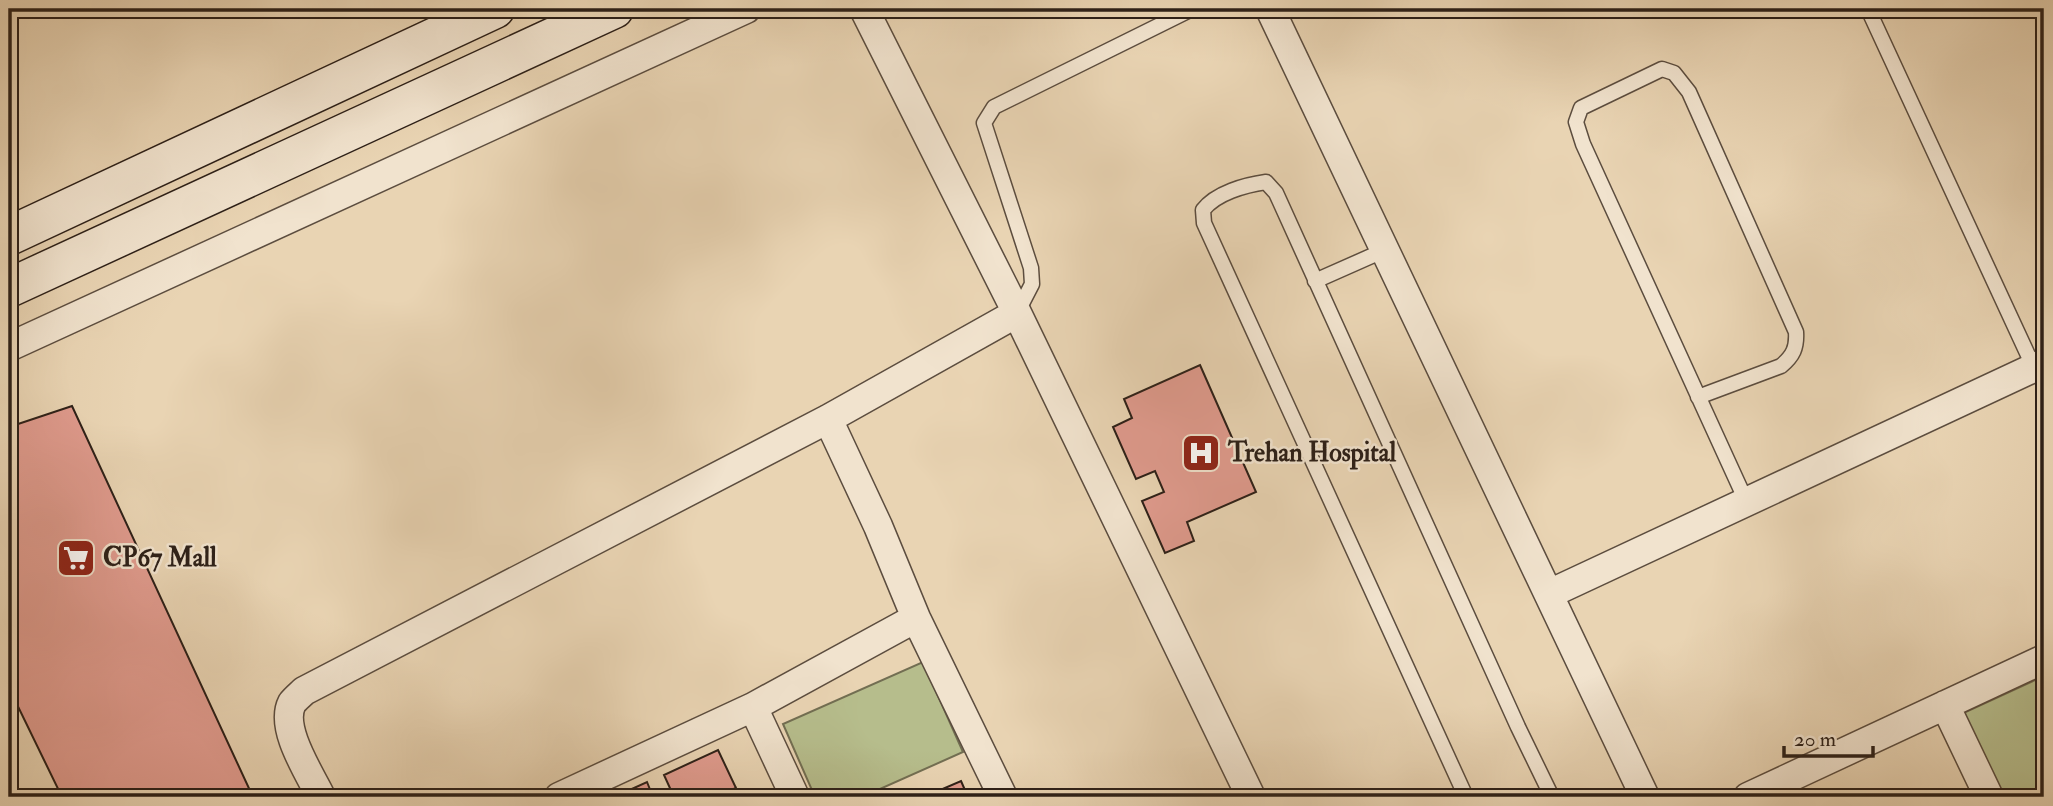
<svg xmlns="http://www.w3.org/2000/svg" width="2053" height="806" font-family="'IM FELL Double Pica',serif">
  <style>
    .green { fill: #b6bd8c; stroke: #726e52; stroke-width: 2 }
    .building { fill: #e09b8e; stroke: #2d2018; stroke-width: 2 }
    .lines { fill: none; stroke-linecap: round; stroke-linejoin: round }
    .service-casing { stroke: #5c4d3f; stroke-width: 17 }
    .minor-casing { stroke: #5c4d3f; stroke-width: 31 }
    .secondary-casing { stroke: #2d2018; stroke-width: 41 }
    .service { stroke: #f1e3ce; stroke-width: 14 }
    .minor { stroke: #f1e3ce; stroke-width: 28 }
    .secondary { stroke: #f1e3ce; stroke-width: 38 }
    .labels { text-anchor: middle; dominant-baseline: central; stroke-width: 5; stroke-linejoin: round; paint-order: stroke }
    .poi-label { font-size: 26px; font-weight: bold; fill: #2d2018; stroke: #f1e3ce; text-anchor: start }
  </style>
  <rect width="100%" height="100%" fill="#e9d4b3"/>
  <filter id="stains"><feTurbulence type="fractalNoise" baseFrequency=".00286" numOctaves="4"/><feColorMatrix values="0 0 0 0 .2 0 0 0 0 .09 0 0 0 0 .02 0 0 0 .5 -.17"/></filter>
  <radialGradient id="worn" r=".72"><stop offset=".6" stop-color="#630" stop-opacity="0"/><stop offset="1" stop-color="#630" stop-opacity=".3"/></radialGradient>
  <path class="green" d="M923,662L963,752L862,797H815L783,724Z
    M2044,676V797H1996L1959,715Z"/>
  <path class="building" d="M1200,365L1256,492L1187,522L1194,541L1165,553L1142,501L1164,492L1155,471L1136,479L1113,427L1132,418L1124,399Z
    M72,406L253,797H62L9,688V427Z
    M718,750L736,788L715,797H674L664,775Z
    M961,781L968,797H924Z
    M647,782L653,797H614Z
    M736,788L740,797H715Z"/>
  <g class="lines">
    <defs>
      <path id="service" d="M1868,9L2034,368
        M1315,281L1385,250
        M1017,313L1032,284L1031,268L984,123L994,107L1192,9
        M1698,397L1781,366C1793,356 1797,348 1796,332L1689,92L1674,73L1662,69L1581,108L1576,122L1583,144L1747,503
        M1466,797L1204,223L1203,210C1216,193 1245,185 1266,182L1276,193L1518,727L1552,797"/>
      <path id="minor" d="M864,9L1017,313L1251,797
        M1270,9L1645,797
        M9,347L746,9
        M828,419L878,526L916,618L1003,797
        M1549,594L2044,363
        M1945,705L1989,797
        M753,707L795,797
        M321,797C310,774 279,728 292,703C295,699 300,695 304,691L828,419L1017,313
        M559,797L753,707L916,618
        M1748,797L2044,659"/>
      <path id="secondary" d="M9,236L495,9
        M9,288L614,9"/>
    </defs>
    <use href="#service" class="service-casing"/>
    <use href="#minor" class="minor-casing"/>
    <use href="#secondary" class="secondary-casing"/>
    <use href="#service" class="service"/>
    <use href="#minor" class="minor"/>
    <use href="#secondary" class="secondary"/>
  </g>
  <defs>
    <symbol id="hospital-square" viewBox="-11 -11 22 22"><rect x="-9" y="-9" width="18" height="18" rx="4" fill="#8f2418" stroke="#f1e3ce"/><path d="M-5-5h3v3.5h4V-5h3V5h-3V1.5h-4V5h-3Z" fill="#fff"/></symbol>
    <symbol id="supermarket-square" viewBox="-11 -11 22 22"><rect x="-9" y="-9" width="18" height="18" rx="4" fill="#8f2418" stroke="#f1e3ce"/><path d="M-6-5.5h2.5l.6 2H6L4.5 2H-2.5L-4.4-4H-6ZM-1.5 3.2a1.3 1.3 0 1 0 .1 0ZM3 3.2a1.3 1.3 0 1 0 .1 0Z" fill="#fff"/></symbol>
  </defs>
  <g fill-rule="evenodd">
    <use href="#hospital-square" x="1179" y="431" width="44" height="44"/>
    <use href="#supermarket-square" x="54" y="536" width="44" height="44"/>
  </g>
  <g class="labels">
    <g class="poi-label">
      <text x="1228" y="453">Trehan Hospital</text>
      <text x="103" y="558">CP67 Mall</text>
    </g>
  </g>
  <rect width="2053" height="806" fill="none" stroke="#e9d4b3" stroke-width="35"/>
  <rect x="10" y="10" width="2032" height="785" fill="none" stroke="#2d2018" stroke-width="3.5"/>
  <rect x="18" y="18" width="2018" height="771" fill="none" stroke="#2d2018" stroke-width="2"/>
  <path d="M1784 746v10h89v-10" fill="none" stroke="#2d2018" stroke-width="3.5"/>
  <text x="1794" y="746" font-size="21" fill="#2d2018" stroke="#f1e3ce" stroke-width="5" paint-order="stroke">20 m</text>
  <rect width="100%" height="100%" filter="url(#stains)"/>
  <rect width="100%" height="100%" fill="url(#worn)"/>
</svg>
